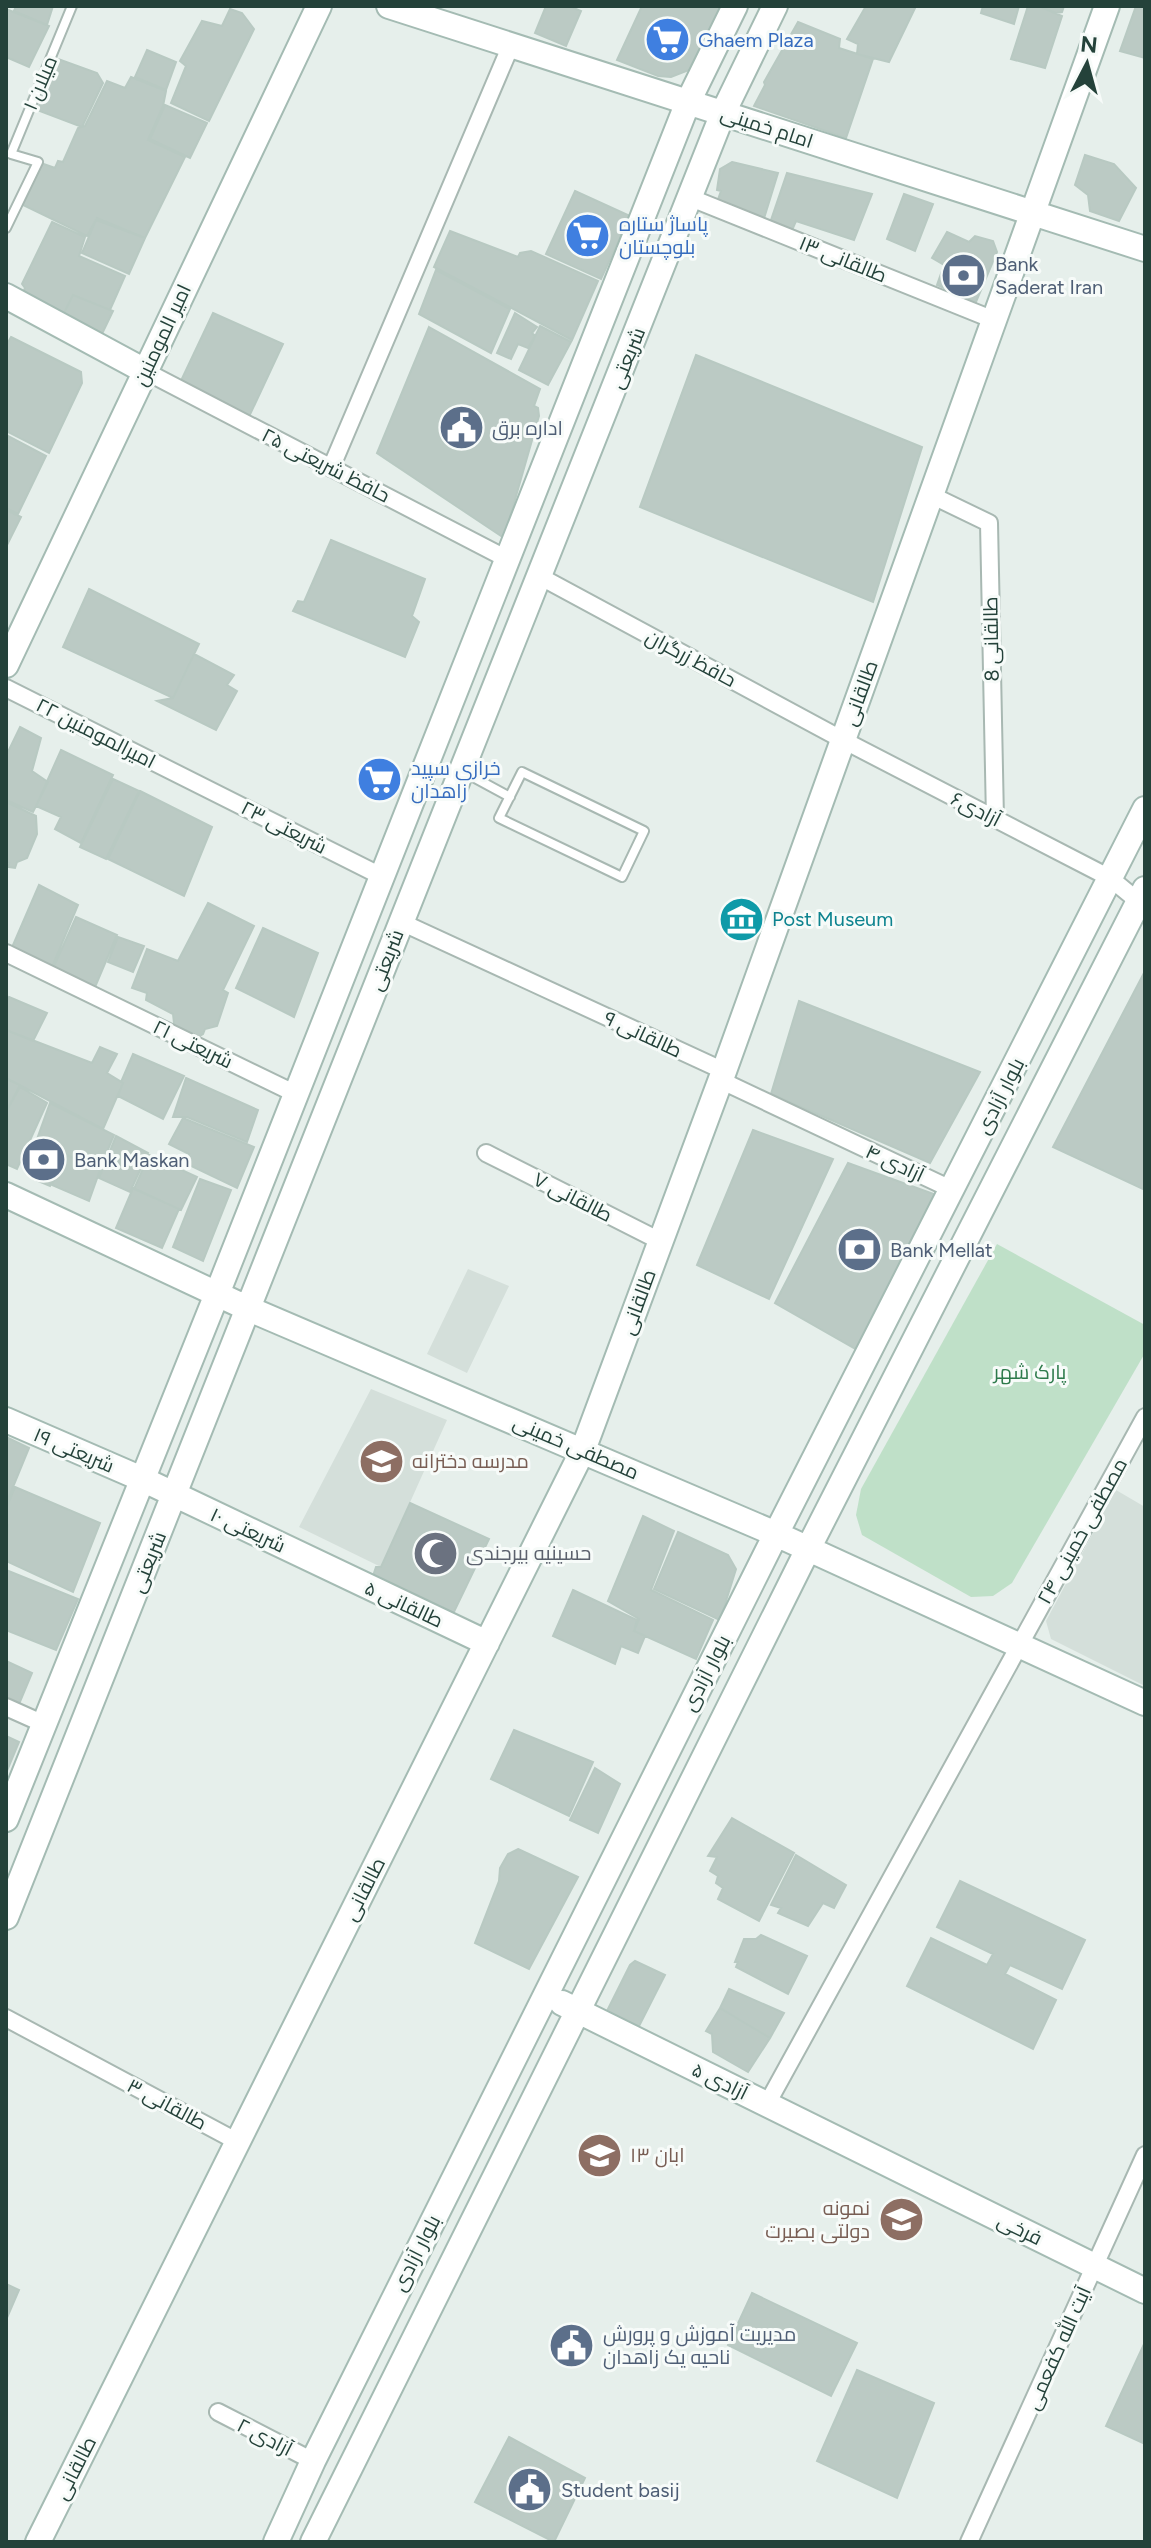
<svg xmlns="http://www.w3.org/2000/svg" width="1151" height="2548" font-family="Figtree,Cairo,sans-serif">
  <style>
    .built { fill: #d4dfda }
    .green { fill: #bfe0c8 }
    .building { fill: #bbcac4; stroke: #b8c9c2; stroke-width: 2 }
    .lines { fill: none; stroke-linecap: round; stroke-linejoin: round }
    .lane-casing { stroke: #a8b8b2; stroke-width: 12 }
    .street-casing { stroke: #a8b8b2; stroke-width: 20 }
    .secondary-casing { stroke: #a4bbb3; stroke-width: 28 }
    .lane { stroke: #fff; stroke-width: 8 }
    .street { stroke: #fff; stroke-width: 16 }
    .secondary { stroke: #fff; stroke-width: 24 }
    .labels { text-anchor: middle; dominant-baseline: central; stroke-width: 6; stroke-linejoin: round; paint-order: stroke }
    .shop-label { font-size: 20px; fill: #366cbe; stroke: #f7fbf9; text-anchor: start }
    .street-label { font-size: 20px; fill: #24423a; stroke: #f7fbf9 }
    .service-label { font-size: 20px; fill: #4e5e75; stroke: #f7fbf9; text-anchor: start }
    .culture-label { font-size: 20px; fill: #0d838f; stroke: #f7fbf9; text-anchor: start }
    .park-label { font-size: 20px; fill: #2d7a4b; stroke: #f7fbf9 }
    .education-label { font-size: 20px; fill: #785e54; stroke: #f7fbf9; text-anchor: start }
    .worship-label { font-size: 20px; fill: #5b616d; stroke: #f7fbf9; text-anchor: start }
  </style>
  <rect width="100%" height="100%" fill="#e6efeb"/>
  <path class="built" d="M468,1269L509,1286L467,1373L427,1354Z
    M371,1389L447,1420L381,1567L299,1527Z
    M1116,1490L1145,1507V1686L1051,1639L1046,1621Z"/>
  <path class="green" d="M997,1244L1145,1325V1353L1012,1583L993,1596L971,1597L862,1535L856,1515L861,1489Z"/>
  <path class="building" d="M16,6H53L47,25L14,11Z
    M546,6H569L581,11L566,46L535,33Z
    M642,6H724L694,68L671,77L658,76L617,60Z
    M916,6L889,62L857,54L858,44L847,39L866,6Z
    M983,6H1019L1014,24L981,13Z
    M1028,6H1038L1062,16L1045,68L1011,59Z
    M1038,6H1064L1062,12L1056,13Z
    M1136,6H1145V58L1120,51Z
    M6,9L49,26L29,67L6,57Z
    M230,9L242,13L254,29L209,121L171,103L186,66L180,61L202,21L222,26Z
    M798,22L840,39L839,48L873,59L846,138L754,106L765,85L764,82Z
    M147,50L176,62L166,90L135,77Z
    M58,59L97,73L103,83L82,127L37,110Z
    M131,77L166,91L163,106L148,140L185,157L145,238L97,218L87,236L19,203L38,162L55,168L58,161L63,162L78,128L85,126L107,81L125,88Z
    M165,105L207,123L190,158L150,139Z
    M1085,155L1114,164L1136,188L1119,221L1090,211L1088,195L1075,185Z
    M732,162L778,173L762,225L716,205L721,191L717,190L720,169Z
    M787,173L872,194L854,240L796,221L790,235L769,226Z
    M575,191L630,216L601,279L546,254Z
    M904,194L933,204L915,251L887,239Z
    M96,220L145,238L129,274L82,253Z
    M52,222L85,237L79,256L125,276L110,310L73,295L64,313L20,300L25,288L22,284Z
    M450,231L518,257L520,253L531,251L598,281L572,340L434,267Z
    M947,232L969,242L975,236L993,241L997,252L976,302L937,285L944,265L932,258Z
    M436,270L510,309L491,353L419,314Z
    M73,295L113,311L100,338L55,309L64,313Z
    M213,313L283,344L247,421L178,387Z
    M515,313L537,327L532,333L535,336L528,348L518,344L511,359L497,353Z
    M540,326L571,342L548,385L519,370Z
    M429,327L540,389L534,406L538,408L539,416L504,538L377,453Z
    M11,337L81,372L82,383L49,453L6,431V346Z
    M696,355L922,447L873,602L640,507Z
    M6,435L46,456L18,514L6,508Z
    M6,510L21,517L6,547Z
    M331,540L425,579L412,616L419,622L405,657L293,611L298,601L304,602Z
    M89,589L199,644L173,698L63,647Z
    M194,654L234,675L227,685L237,691L216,730L157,701L173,698Z
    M20,727L41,738L32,771L48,782L33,812L6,800V756Z
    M61,750L113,775L81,843L55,829L61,817L36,806Z
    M113,779L139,791L106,859L80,847Z
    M140,791L212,827L184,896L108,859Z
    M6,802L36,816L37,834L27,858L17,862L15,868L8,867L9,863L6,862Z
    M39,885L78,905L50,972L10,952Z
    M208,903L254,926L223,990L228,993L217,1026L205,1029L203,1034L193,1040L175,1032L173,1014L146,1000L147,993L132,988L147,949L178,961Z
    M76,917L117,935L93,992L51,973Z
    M263,928L318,953L294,1017L236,988Z
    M118,937L144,946L133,972L108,962Z
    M1145,971V1190L1053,1147Z
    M9,997L47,1013L33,1041L6,1030V1004Z
    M799,1001L980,1072L930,1163L771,1094Z
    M6,1030L92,1063L100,1047L117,1054L107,1073L123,1083L103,1129L6,1078Z
    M133,1054L184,1076L163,1119L118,1096L123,1083L121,1082Z
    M186,1078L258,1110L247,1142L187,1117H173Z
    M6,1079L20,1085L6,1112Z
    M20,1087L47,1103L17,1169L6,1164V1124L8,1119L6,1112Z
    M50,1103L114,1135L100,1169L36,1142Z
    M183,1118L254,1147L237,1188L185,1163L189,1154L169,1144Z
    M753,1130L833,1159L769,1299L697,1265Z
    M116,1136L148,1153L130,1192L99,1178Z
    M32,1140L64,1155L50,1186L33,1179L23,1165Z
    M64,1154L100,1170L89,1201L52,1185Z
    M149,1155L197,1177L181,1210L134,1189Z
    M848,1163L942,1197L861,1352L775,1303Z
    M200,1179L231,1190L203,1261L173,1247Z
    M133,1188L179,1209L162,1248L116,1228Z
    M6,1437L29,1448L6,1504Z
    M15,1487L100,1523L73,1592L6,1561L8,1525H6V1509Z
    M410,1503L489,1539L452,1616L372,1579L376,1567H381Z
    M643,1516L674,1531L651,1590L713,1620L696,1659L634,1631L639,1619L608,1601Z
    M678,1532L728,1555L736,1569L720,1620L654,1589Z
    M6,1570L78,1599L56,1650L6,1630Z
    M573,1590L637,1620L634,1631L645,1636L638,1653L621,1646L615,1664L553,1636Z
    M6,1661L32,1673L17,1709L6,1704Z
    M514,1730L593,1762L569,1816L491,1779Z
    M6,1736L19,1742L6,1773Z
    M595,1768L620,1784L598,1833L570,1820Z
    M732,1818L794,1853L759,1921L718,1899L723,1888L716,1883L718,1876L710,1871L717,1857L708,1856Z
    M518,1849L578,1877L529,1969L475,1943L499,1881L500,1868L508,1854Z
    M796,1855L846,1885L834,1908L823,1903L808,1926L778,1913L781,1908L771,1905Z
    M960,1881L1085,1940L1062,1989L1010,1965L1005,1974L1056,2000L1033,2049L907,1986L931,1938L987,1965L993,1954L937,1927Z
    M761,1935L807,1956L788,1994L736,1967L738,1962H735L744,1939H756Z
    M635,1961L665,1975L634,2036L605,2015L630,1965Z
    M729,1989L784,2013L770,2038L720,2008Z
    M720,2008L770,2038L748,2072L713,2052L712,2034L706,2031Z
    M6,2284L19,2290L6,2320Z
    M752,2293L857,2343L831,2396L728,2345Z
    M1145,2342V2444L1106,2426Z
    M857,2370L934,2403L897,2498L817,2461Z
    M509,2437L585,2478L554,2542L475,2502Z"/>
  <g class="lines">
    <defs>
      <path id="lane" d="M6,228L38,162L11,154L72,6
        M462,771L510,797
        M522,772L644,831L622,877L499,818Z"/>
      <path id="street" d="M691,198L994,320
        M145,371L507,559
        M331,468L511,45
        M931,495L989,523L995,819
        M539,576L843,740L1110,878L1144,906
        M6,688L381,876
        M401,922L724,1071
        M6,953L294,1093
        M720,1080L953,1190
        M486,1153L660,1241
        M6,1707L44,1724
        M6,2018L238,2142
        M767,2104L1145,1417
        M218,2412L313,2461
        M969,2542L1145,2155"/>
      <path id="secondary" d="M389,6L1145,249
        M6,296L145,371
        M6,665L319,6
        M6,1195L249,1309L776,1534L1145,1703
        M6,1420L142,1479L487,1643
        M6,1819L217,1294L688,102L735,6
        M6,1917L723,113L775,6
        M562,2003L1145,2291
        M38,2542L583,1450L724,1071L1107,6
        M276,2542L313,2461L776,1534L1145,809
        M313,2542L808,1549L1145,889"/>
    </defs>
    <use href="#lane" class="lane-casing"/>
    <use href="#street" class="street-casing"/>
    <use href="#secondary" class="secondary-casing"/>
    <use href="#lane" class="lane"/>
    <use href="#street" class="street"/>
    <use href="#secondary" class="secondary"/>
  </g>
  <defs>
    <symbol id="supermarket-disc" viewBox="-11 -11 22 22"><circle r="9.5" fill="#3f7fe0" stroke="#f7fbf9"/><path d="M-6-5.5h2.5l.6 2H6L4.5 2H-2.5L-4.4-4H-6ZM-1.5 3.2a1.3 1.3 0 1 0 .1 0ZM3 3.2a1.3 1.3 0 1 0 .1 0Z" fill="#fff"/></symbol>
    <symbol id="bank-disc" viewBox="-11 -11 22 22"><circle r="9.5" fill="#5c6f8a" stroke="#f7fbf9"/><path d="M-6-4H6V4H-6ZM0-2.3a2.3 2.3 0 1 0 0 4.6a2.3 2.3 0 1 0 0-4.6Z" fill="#fff"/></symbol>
    <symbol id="civic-disc" viewBox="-11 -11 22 22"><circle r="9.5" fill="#5c6f8a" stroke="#f7fbf9"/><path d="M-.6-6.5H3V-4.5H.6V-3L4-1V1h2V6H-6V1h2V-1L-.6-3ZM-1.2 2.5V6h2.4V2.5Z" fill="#fff"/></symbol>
    <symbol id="museum-disc" viewBox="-11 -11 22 22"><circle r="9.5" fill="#0f9aa8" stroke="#f7fbf9"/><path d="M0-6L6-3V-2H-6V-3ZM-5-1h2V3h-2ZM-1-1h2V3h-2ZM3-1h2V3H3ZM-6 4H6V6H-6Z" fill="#fff"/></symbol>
    <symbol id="school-disc" viewBox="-11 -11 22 22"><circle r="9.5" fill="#8d6e63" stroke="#f7fbf9"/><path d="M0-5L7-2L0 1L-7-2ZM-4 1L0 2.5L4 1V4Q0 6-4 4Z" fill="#fff"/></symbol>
    <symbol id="mosque-disc" viewBox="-11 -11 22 22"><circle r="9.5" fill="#6b7280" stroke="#f7fbf9"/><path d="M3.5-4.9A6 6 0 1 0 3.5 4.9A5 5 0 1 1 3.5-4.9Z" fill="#fff"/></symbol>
  </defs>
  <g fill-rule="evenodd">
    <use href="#supermarket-disc" x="642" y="14" width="51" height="51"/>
    <use href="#supermarket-disc" x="562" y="210" width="51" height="51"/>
    <use href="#bank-disc" x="938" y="250" width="51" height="51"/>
    <use href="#civic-disc" x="436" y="402" width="51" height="51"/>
    <use href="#supermarket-disc" x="354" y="754" width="51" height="51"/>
    <use href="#museum-disc" x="716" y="894" width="51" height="51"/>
    <use href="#bank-disc" x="18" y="1134" width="51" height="51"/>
    <use href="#bank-disc" x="834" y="1224" width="51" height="51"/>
    <use href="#school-disc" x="356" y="1436" width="51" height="51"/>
    <use href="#mosque-disc" x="410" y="1528" width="51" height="51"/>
    <use href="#school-disc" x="574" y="2130" width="51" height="51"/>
    <use href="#school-disc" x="876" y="2194" width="51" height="51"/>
    <use href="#civic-disc" x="546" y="2320" width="51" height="51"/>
    <use href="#civic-disc" x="504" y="2464" width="51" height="51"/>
  </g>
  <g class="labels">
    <g class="shop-label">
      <text x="698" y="40">Ghaem Plaza</text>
      <text x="619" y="224">پاساژ ستاره<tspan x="619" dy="23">بلوچستان</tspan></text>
      <text x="411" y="768">خرازی سپید<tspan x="411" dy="23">زاهدان</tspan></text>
    </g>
    <g class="street-label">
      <text transform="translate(40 83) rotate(-67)">میلان ۱</text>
      <text transform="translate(767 127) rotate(18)">امام خمینی</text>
      <text transform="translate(843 259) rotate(22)">طالقانی ۱۳</text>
      <text transform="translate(162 335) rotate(-65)">امیر المومنین</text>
      <text transform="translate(627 358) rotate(-68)">شریعتی</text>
      <text transform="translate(326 465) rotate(27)">حافظ شریعتی ۲۵</text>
      <text transform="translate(991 639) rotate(-91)">طالقانی 8</text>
      <text transform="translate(691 658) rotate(28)">حافظ زرگران</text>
      <text transform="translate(860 693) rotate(-70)">طالقانی</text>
      <text transform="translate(96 733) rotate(27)">امیرالمومنین ۲۲</text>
      <text transform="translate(976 809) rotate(27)">آزادی۶</text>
      <text transform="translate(284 827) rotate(27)">شریعتی ۲۳</text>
      <text transform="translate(386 960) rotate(-69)">شریعتی</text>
      <text transform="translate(643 1034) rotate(25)">طالقانی ۹</text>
      <text transform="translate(193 1044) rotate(26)">شریعتی ۲۱</text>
      <text transform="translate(1000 1096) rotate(-63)">بلوار آزادی</text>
      <text transform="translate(895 1163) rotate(25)">آزادی ۴</text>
      <text transform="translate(573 1197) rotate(27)">طالقانی ۷</text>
      <text transform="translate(638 1302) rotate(-70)">طالقانی</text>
      <text transform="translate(576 1447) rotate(23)">مصطفی خمینی</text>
      <text transform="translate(74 1450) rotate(23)">شریعتی ۱۹</text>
      <text transform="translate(248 1530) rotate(25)">شریعتی ۱۰</text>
      <text transform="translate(1082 1531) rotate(-61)">مصطفی خمینی ۲۴</text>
      <text transform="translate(148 1562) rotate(-68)">شریعتی</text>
      <text transform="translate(404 1604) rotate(25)">طالقانی ۵</text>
      <text transform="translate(706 1673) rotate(-63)">بلوار آزادی</text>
      <text transform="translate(364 1889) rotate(-63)">طالقانی</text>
      <text transform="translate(720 2081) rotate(26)">آزادی ۵</text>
      <text transform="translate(167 2104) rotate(28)">طالقانی ۳</text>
      <text transform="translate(1020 2229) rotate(26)">فرخی</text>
      <text transform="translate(416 2253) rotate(-63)">بلوار آزادی</text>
      <text transform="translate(1058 2348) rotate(-66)">آیت الله کفعمی</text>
      <text transform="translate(265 2437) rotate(27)">آزادی ۲</text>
      <text transform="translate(75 2468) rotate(-63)">طالقانی</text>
    </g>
    <g class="service-label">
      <text x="995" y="264">Bank<tspan x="995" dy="23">Saderat Iran</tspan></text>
      <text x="492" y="428">اداره برق</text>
      <text x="74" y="1160">Bank Maskan</text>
      <text x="890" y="1250">Bank Mellat</text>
      <text x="603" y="2334">مدیریت آموزش و پرورش<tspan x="603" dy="23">ناحیه یک زاهدان</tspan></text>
      <text x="561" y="2490">Student basij</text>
    </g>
    <g class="culture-label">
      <text x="772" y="919">Post Museum</text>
    </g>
    <g class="park-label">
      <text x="1030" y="1372">پارک شهر</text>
    </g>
    <g class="education-label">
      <text x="412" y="1461">مدرسه دخترانه</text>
      <text x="630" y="2155">۱۳ ابان</text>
      <text x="870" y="2208" text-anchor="end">نمونه<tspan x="870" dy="23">دولتی بصیرت</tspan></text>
    </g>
    <g class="worship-label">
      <text x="466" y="1553">حسینیه بیرجندی</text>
    </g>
  </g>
  <rect width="1151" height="2548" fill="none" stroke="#24423a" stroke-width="16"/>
  <g transform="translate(1087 64) rotate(6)" stroke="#f7fbf9" stroke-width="6" paint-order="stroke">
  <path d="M0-6L14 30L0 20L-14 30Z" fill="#24423a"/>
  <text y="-12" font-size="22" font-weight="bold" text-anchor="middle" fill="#24423a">N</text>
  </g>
</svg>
